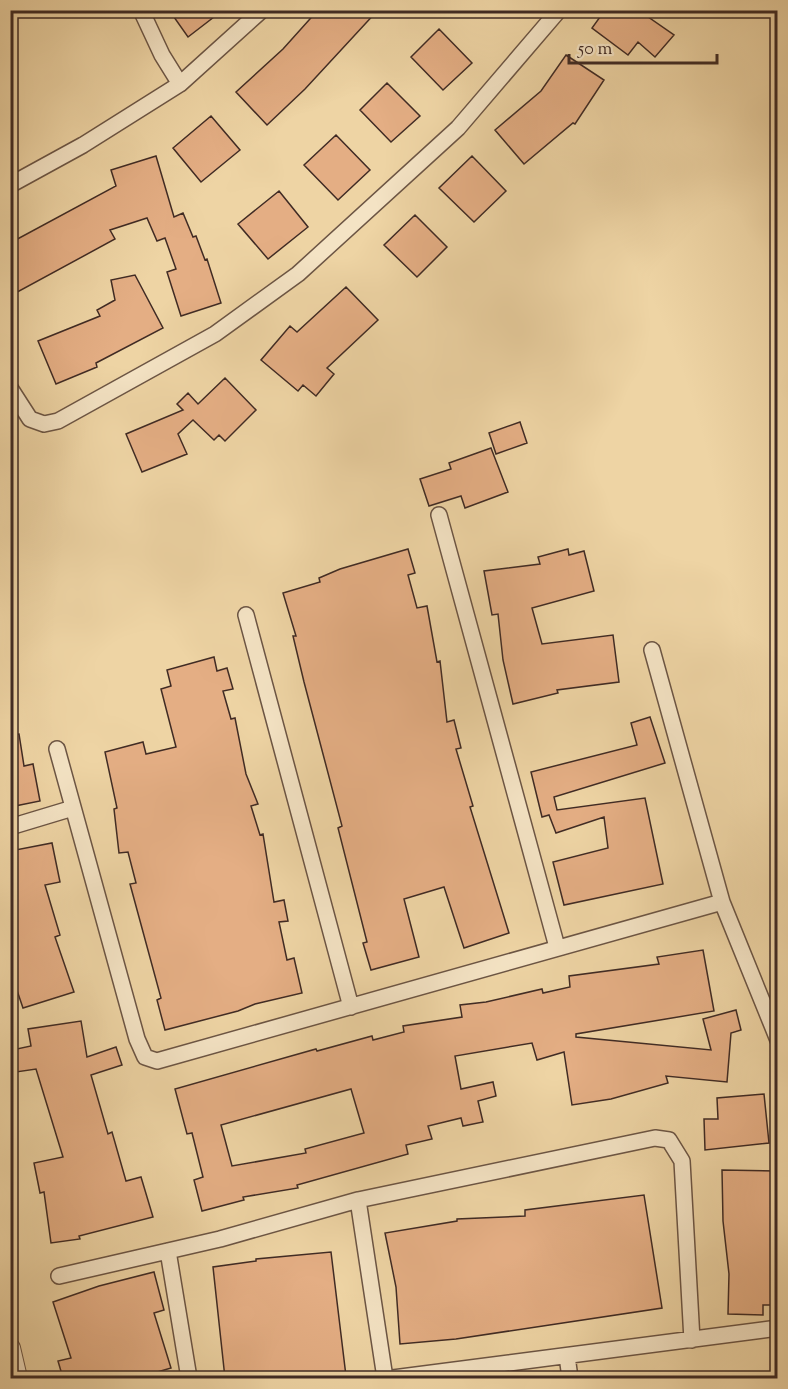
<svg xmlns="http://www.w3.org/2000/svg" width="788" height="1389" font-family="'Sorts Mill Goudy',serif">
  <style>
    .building { fill: #e4ae84; stroke: #402b24; stroke-width: 1.5; fill-rule: evenodd }
    .lines { fill: none; stroke-linecap: round; stroke-linejoin: round }
    .minor-casing { stroke: #6c5544; stroke-width: 18 }
    .tertiary-casing { stroke: #6c5544; stroke-width: 22 }
    .minor { stroke: #f4e3c4; stroke-width: 15 }
    .tertiary { stroke: #f4e3c4; stroke-width: 20 }
  </style>
  <rect width="100%" height="100%" fill="#eed4a4"/>
  <filter id="stains"><feTurbulence type="fractalNoise" baseFrequency=".00333" numOctaves="4"/><feColorMatrix values="0 0 0 0 .2 0 0 0 0 .09 0 0 0 0 .02 0 0 0 .5 -.17"/></filter>
  <radialGradient id="worn" r=".72"><stop offset=".6" stop-color="#630" stop-opacity="0"/><stop offset="1" stop-color="#630" stop-opacity=".3"/></radialGradient>
  <path class="building" d="M169,10H223L188,37Z
    M318,10H378L305,89L267,125L236,92L283,49Z
    M605,10H638L674,35L655,57L638,42L628,55L592,28Z
    M439,29L472,63L443,90L411,57Z
    M566,55L604,80L575,124L573,123L524,164L495,130L541,91Z
    M387,83L420,116L391,142L360,110Z
    M211,116L240,150L201,182L173,148Z
    M336,135L370,170L338,200L304,165Z
    M156,156L174,217L183,213L193,237L196,236L205,260L207,259L221,303L181,316L167,272L176,269L165,238L157,241L147,218L110,230L115,239L10,296V243L116,186L111,170Z
    M472,156L506,191L474,222L439,188Z
    M279,191L308,227L268,259L238,224Z
    M415,215L447,247L417,277L384,245Z
    M135,275L163,328L96,363L97,367L56,384L38,341L100,316L97,310L115,300L111,280Z
    M346,287L378,320L327,368L334,374L316,396L303,385L298,391L261,360L290,326L297,332Z
    M225,378L256,410L225,441L219,435L214,440L193,420L178,434L187,454L142,472L126,434L183,410L177,404L188,393L198,404Z
    M520,422L527,443L496,454L489,433Z
    M491,448L508,492L465,508L461,496L429,506L420,479L451,469L449,463Z
    M408,549L415,573L408,575L417,608L427,606L437,662L440,661L447,722L454,720L461,748L456,749L473,806L470,807L509,933L464,948L444,887L404,899L419,957L371,970L363,943L367,942L338,828L342,826L304,682L293,636H296L283,593L320,582L319,578L340,569Z
    M568,549L569,555L584,551L594,591L532,608L542,644L613,635L619,682L557,690L558,693L513,704L503,660L498,614L492,615L484,571L540,564L538,557Z
    M214,657L217,671L227,668L233,689L223,691L231,719L235,718L246,774L258,804L251,806L260,835L263,834L274,902L284,900L288,921L279,922L287,960L294,958L302,993L255,1004L238,1011L165,1030L157,1000L161,998L130,884L136,883L128,852L119,853L114,809L117,808L105,752L143,742L146,754L176,747L161,689L171,686L167,670Z
    M650,717L665,763L554,797L557,810L645,798L663,884L564,905L553,862L608,848L604,817L556,833L549,815L542,817L531,772L637,745L631,723Z
    M19,734L24,766L33,764L40,801L10,807V735Z
    M52,843L60,882L45,885L60,935L55,937L74,992L23,1008L10,970V851Z
    M703,950L714,1011L576,1034V1037L711,1050L703,1019L736,1010L741,1030L731,1033L727,1082L666,1076L668,1083L611,1099L572,1105L564,1052L537,1060L532,1043L455,1056L461,1089L493,1082L496,1096L478,1101L483,1122L463,1126L461,1118L428,1126L432,1139L406,1145L408,1154L297,1185L298,1188L243,1197L244,1200L202,1211L194,1180L203,1177L192,1133L187,1134L175,1089L316,1049L317,1051L372,1036L373,1040L404,1032L403,1026L462,1017L460,1005L486,1002L542,989L543,993L570,987L569,976L659,964L657,957ZM351,1089L364,1133L305,1149L306,1153L232,1166L221,1125Z
    M81,1021L87,1057L116,1047L122,1065L91,1075L108,1134L112,1132L126,1181L141,1177L153,1217L79,1236L80,1239L51,1243L44,1192L40,1193L34,1163L63,1157L36,1069L16,1072L12,1050L31,1046L28,1029Z
    M764,1094L769,1143L705,1150L704,1119H718L717,1098Z
    M722,1170L776,1171L777,1305H763V1315L728,1314L729,1274L723,1221Z
    M644,1195L662,1308L456,1339L400,1344L396,1287L385,1233L457,1221V1219L525,1216V1210Z
    M331,1252L346,1376L225,1378L213,1267L256,1261V1259Z
    M154,1272L164,1310L154,1313L171,1368L137,1378H63L58,1361L71,1358L53,1302L99,1286Z"/>
  <g class="lines">
    <defs>
      <path id="minor" d="M141,10L162,55L180,84
        M10,185L83,145L180,84L262,10
        M10,388L30,419L44,424L58,421L215,334L298,274L458,128L559,10
        M439,515L557,947
        M246,615L351,1007
        M652,650L722,902L778,1040
        M57,749L137,1039L145,1057L157,1061L722,902
        M10,827L73,808
        M358,1200L385,1378
        M168,1251L189,1378
        M59,1276L220,1239L358,1200L655,1138L669,1140L682,1161L692,1340
        M567,1356L570,1378
        M393,1378L778,1328"/>
      <path id="tertiary" d="M10,1348L17,1378"/>
    </defs>
    <use href="#minor" class="minor-casing"/>
    <use href="#tertiary" class="tertiary-casing"/>
    <use href="#minor" class="minor"/>
    <use href="#tertiary" class="tertiary"/>
  </g>
  <rect width="788" height="1389" fill="none" stroke="#eed4a4" stroke-width="36"/>
  <rect x="12" y="12" width="764" height="1365" fill="none" stroke="#402b24" stroke-width="3"/>
  <rect x="18" y="18" width="752" height="1353" fill="none" stroke="#402b24" stroke-width="1.5"/>
  <path d="M569 54v9h148v-9" fill="none" stroke="#402b24" stroke-width="3"/>
  <text x="578" y="54" font-size="18" fill="#402b24" stroke="#f4e3c4" stroke-width="4.5" paint-order="stroke">50 m</text>
  <rect width="100%" height="100%" filter="url(#stains)"/>
  <rect width="100%" height="100%" fill="url(#worn)"/>
</svg>
